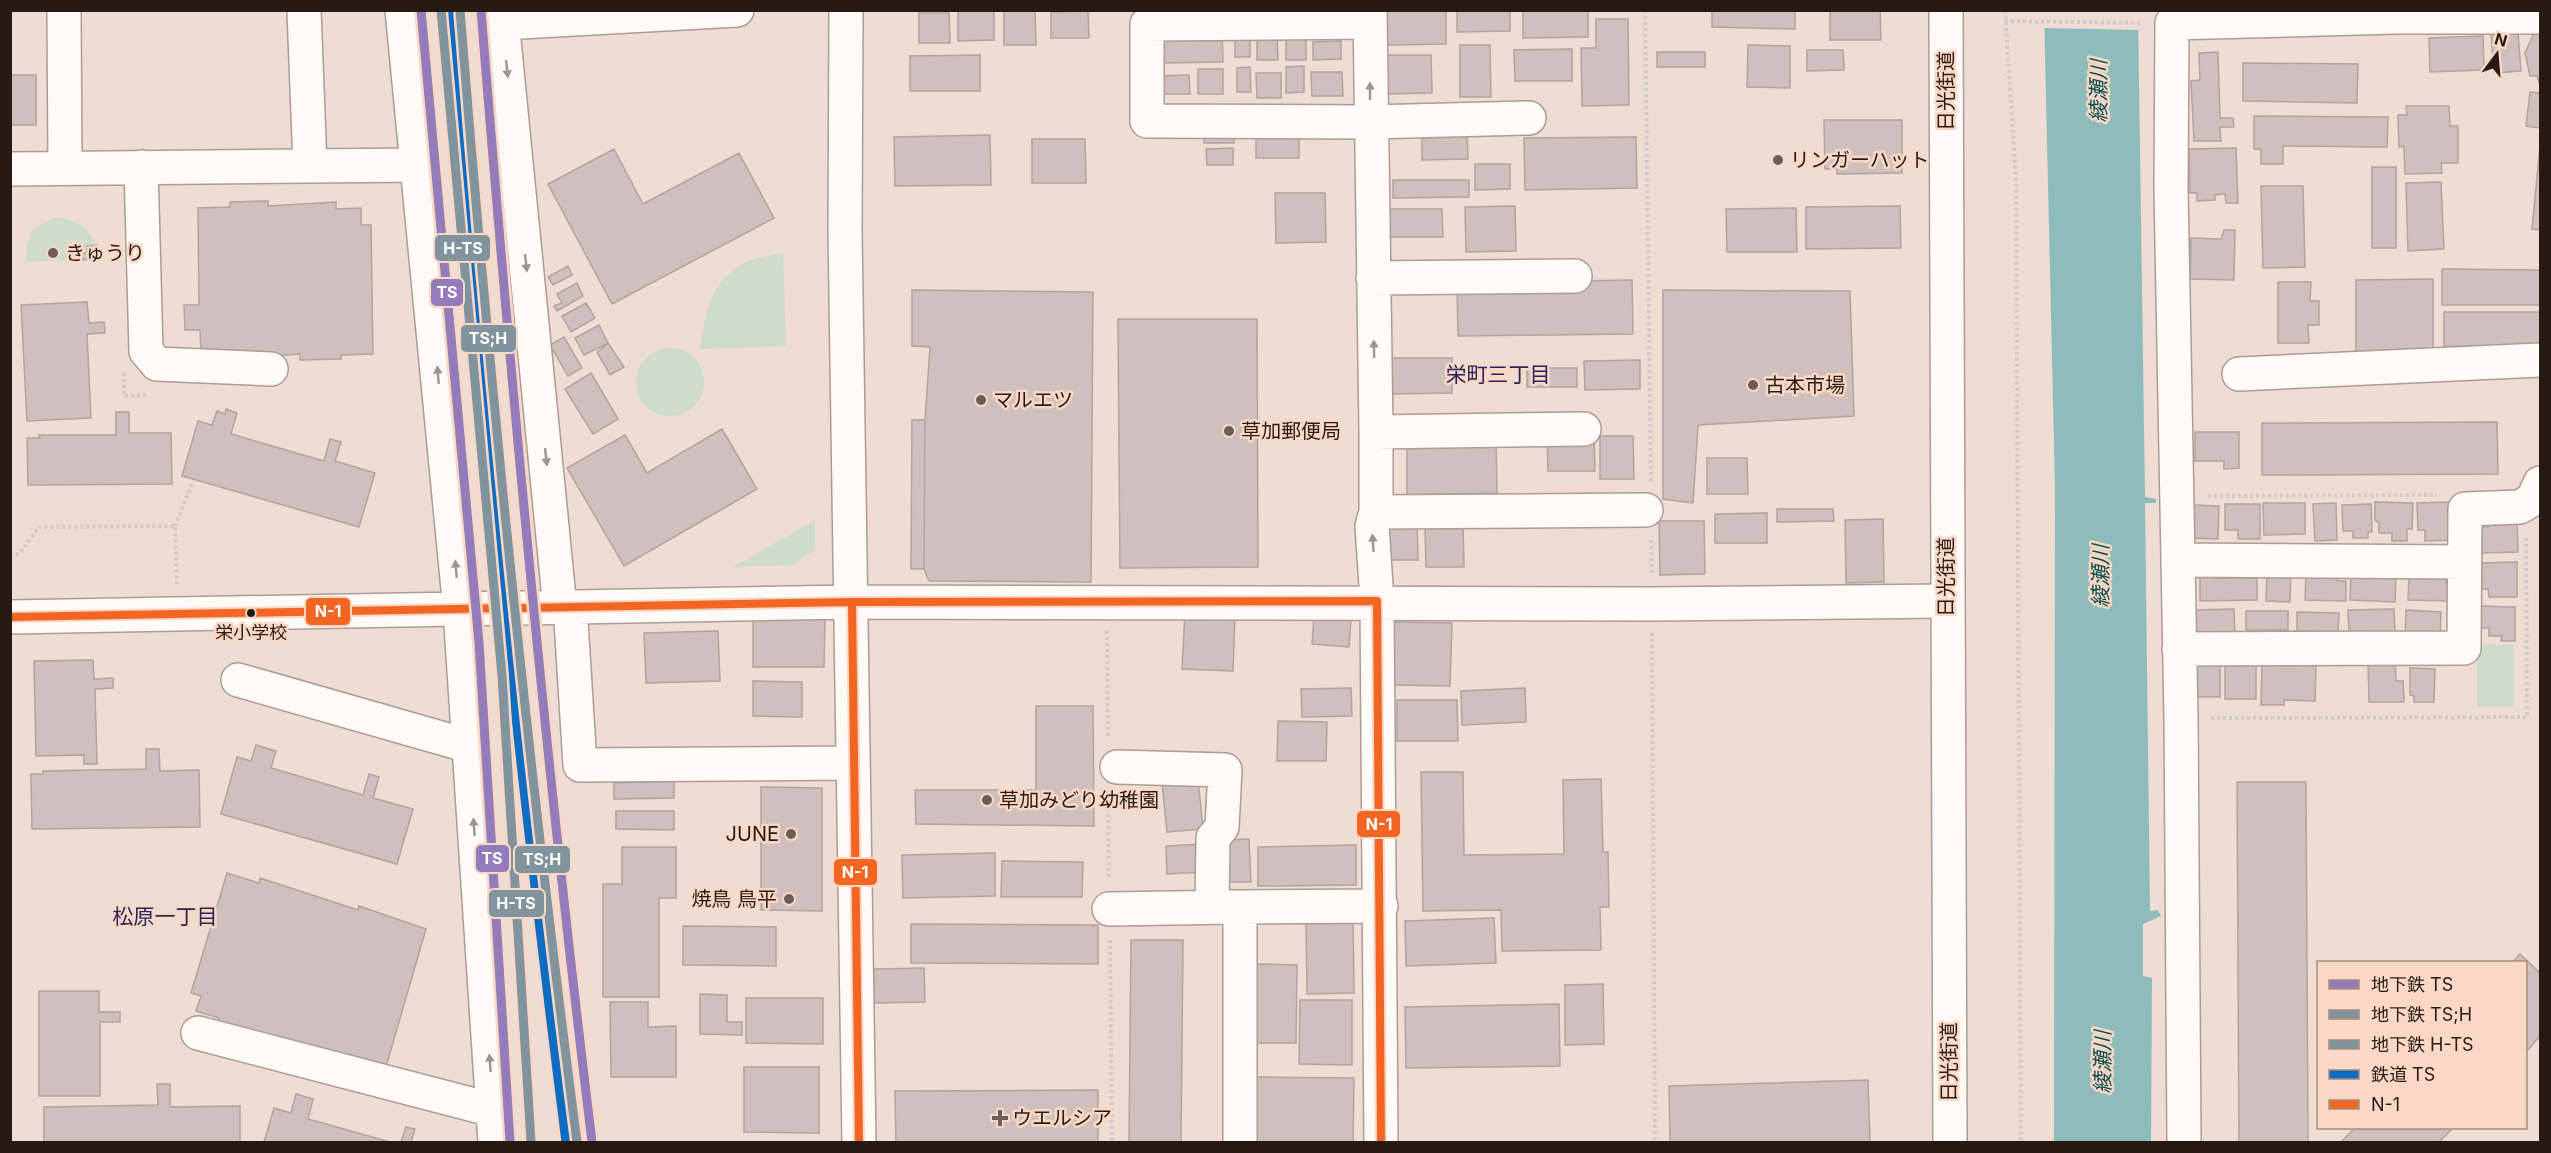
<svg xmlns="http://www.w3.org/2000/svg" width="2551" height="1153" font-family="Inter,'Noto Sans JP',sans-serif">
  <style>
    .green { fill: #cedcc9 }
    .water { fill: #8ebcba }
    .pier { fill: #efdcd2 }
    .building { fill: #cfbfbd; stroke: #b2a3a0; stroke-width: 1.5 }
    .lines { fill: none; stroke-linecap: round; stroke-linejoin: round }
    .minor-casing { stroke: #ab9d96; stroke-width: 36 }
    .major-casing { stroke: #ab9d96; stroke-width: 36 }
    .path { stroke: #d1ccca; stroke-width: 4; stroke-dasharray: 3 3; stroke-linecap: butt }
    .minor { stroke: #fdfaf8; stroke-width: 33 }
    .major { stroke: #fdfaf8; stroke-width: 33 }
    .bus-1-casing { stroke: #fbd8c6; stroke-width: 12 }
    .bus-1 { stroke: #f26522; stroke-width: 8 }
    .rail-1-casing { stroke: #fbd8c6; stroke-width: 14 }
    .rail-1 { stroke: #0f6cc3; stroke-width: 9 }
    .metro-1-casing { stroke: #fbd8c6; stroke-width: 14 }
    .metro-2-casing { stroke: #fbd8c6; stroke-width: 14 }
    .metro-3-casing { stroke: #fbd8c6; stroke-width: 14 }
    .metro-1 { stroke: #937cb9; stroke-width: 9 }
    .metro-2 { stroke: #81949e; stroke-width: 9 }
    .metro-3 { stroke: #81949e; stroke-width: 9 }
    .oneway { fill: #9c9591 }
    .poi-dot { fill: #6c5e56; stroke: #fbd8c6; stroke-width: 2 }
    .bus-dot { fill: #261a13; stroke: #fbd8c6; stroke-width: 2 }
    .labels { text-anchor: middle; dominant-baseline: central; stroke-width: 5; stroke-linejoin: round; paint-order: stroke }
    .bus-label { font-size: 18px; fill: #261a13; stroke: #fbd8c6 }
    .street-label { font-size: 20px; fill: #261a13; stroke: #fbd8c6 }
    .poi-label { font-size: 20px; fill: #261a13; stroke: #fbd8c6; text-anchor: start }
    .water-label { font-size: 21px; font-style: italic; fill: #054d4e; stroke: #fbd8c6 }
    .neighbourhood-label { font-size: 21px; fill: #23235d; stroke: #fbd8c6 }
    .line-badge { stroke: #fbd8c6; stroke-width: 2 }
    .badge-label { font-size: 16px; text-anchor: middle; font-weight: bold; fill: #fff }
  </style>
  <rect width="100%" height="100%" fill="#efdcd2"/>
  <path class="green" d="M59,217C83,222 96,233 98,259L26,262C27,233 30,226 59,217Z
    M783,253L786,346L700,349C704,316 712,278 746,262C757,257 771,256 783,253Z
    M636 382a34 34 0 1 1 68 0a34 34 0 1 1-68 0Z
    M815,520V549L793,565L733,567Z
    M2477,644L2514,645V707H2477Z"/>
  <path class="water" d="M2044,11H2138L2145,497L2156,499V503H2145L2150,911L2158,910L2161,916L2143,924V976L2152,978L2151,1142H2054L2055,488Z"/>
  <path class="pier" d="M2041,10L2141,11V30L2041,28Z"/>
  <path class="building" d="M958,10H994V40L958,41Z
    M1004,10H1035L1036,45H1004Z
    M1386,10H1446V44L1387,45Z
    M1457,10H1510V31L1457,32Z
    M1523,10H1588V37L1523,38Z
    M1712,10H1795V29L1712,27Z
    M1830,10H1880L1881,40H1830Z
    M1088,11L1089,38H1051V12Z
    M919,13H949L950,43H919Z
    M1596,19H1628L1629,105L1582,106L1581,48H1596Z
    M1222,31L1223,62L1160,63L1159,32Z
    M2518,33L2521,71L2494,73L2491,35Z
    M2534,33L2540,35V85L2537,76H2530L2525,53Z
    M1286,34H1306V60H1286Z
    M1235,36H1250V57H1235Z
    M1257,36H1277L1278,60H1257Z
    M2483,36L2484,70L2430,72L2429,38Z
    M1341,41V59L1313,60V42Z
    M1460,45H1490L1491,97H1460Z
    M1748,45L1790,46V88L1747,87Z
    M1572,49V81H1515L1514,50Z
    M1807,50H1843L1844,70L1807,71Z
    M1657,52H1705V67H1657Z
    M2218,52L2220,118H2233L2234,127H2220L2221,141H2194L2191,81L2200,80L2199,53Z
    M980,55V91H910V56Z
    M1385,55H1431L1432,93L1385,94Z
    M2243,63L2358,64L2357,103L2243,101Z
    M1304,66V92L1286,93V67Z
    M1250,67L1251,92H1237V68Z
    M1198,69H1223V94H1198Z
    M1311,72H1342L1343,96H1312Z
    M1256,73H1281V98H1257Z
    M10,75H36V125H10Z
    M1189,75L1190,94H1157V76Z
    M2530,92L2540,93V128L2526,126Z
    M2406,106H2449L2450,126H2458V163H2441L2442,173L2405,174L2404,146L2399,147L2398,115H2407Z
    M2254,116L2388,117L2387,147L2283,146V164H2261V149H2254Z
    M1824,120H1902V173L1837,174V169H1825Z
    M1234,124V143H1204V125Z
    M1256,131H1299V158H1256Z
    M1422,132H1467L1468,159L1422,160Z
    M990,135L991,185L895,186L894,137Z
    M1636,137L1637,188L1525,190L1524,138Z
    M1032,139H1085L1086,183H1032Z
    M2540,146V230L2532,229Z
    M1233,148V165H1207L1206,149Z
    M2236,148L2238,203H2226L2225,194L2215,195V200L2197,201V193H2190L2189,149Z
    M614,149L643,204L739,153L774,218L612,304L548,184Z
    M1475,164H1510V189L1475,190Z
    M2372,167H2396V248H2372Z
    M1393,180H1469V197L1393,198Z
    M2441,182L2444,249L2408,251L2406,183Z
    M2261,186H2303L2305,267L2263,268Z
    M1275,193H1325L1326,242L1276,243Z
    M268,201V206L336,202V209L361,208V225H371L373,354L341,355V359L300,360V354L235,359V350L201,351L200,330H185L184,305H199L198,208L230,207V202Z
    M1515,206L1516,251L1466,252L1465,207Z
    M1900,206L1901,248L1806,249V207Z
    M1796,208L1797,252H1727L1726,209Z
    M1388,209H1442L1443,237H1388Z
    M2224,230H2235L2234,280L2190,279L2191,238L2221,239Z
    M97,245L98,259L80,260V253H87V246Z
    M568,266L572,275L553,285L548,277Z
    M2442,269L2540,270V305H2442Z
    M2433,279V352H2356V280Z
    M1632,280L1633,334L1458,336L1457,283Z
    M2278,282H2311L2310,301H2319V325H2308L2309,343H2278Z
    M577,283L583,296L557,311L554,306L562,303L557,294Z
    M912,290L1093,292L1091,582L929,581L924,569L925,420L930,347L912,346Z
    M1663,290L1850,291L1854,416L1698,425L1693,503L1663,499Z
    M87,302L89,323L104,322L105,333L87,334L91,418L27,421L21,305Z
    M586,303L595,318L571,332L562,316Z
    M2444,312H2540V347L2444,346Z
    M1118,319H1257L1258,567L1120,568Z
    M599,325L608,343L584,355L575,338Z
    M564,337L582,368L568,376L550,345Z
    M608,343L624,367L610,375L597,352Z
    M1389,358H1452V393L1390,394Z
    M1640,360V389L1585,390L1584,361Z
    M1527,368H1577V387H1527Z
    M591,373L618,419L593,434L565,389Z
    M226,409L237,413L231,434L324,461L330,439L341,442L335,461L375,473L359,527L182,476L198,421L212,425L217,411L225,414Z
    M116,412H129V433H171L172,484L28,485L27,438H40L39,435H116Z
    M912,420H925L924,569H911Z
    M2497,422L2498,474L2262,475V423Z
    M722,429L757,489L624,566L567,468L625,435L647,473Z
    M2195,432H2239V468L2224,469V461H2195Z
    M1594,435L1595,471H1548L1547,436Z
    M1600,436H1633L1634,479H1600Z
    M1496,440L1497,493L1407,495V441Z
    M1707,458H1747L1748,494H1707Z
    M2375,502L2413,503L2412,529H2407V541H2392V533H2379V523L2375,520Z
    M2451,502L2453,540L2425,541V530H2418L2417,503Z
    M2263,503H2305V534L2264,535Z
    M2336,503L2337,540L2315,541L2313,504Z
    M2225,504H2260V539H2238V530H2225Z
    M2371,504L2372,532H2368V538H2353V531H2343L2342,505Z
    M2192,505L2219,506L2218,539L2191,538Z
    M1777,509H1833L1834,521L1777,522Z
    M1767,513V543H1715V514Z
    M1883,519L1884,582L1846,583L1845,520Z
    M1659,521H1704L1705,574L1660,575Z
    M1417,522L1418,560H1385V523Z
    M2488,522H2517L2518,552L2479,553V527H2488Z
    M1463,525L1464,567H1426L1425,526Z
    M2517,562V597H2489L2488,589H2479V563Z
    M2267,572L2291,573L2290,602L2266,601Z
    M2200,573H2212L2214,578H2257V600L2200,601Z
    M2351,573L2396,575L2395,602L2350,600Z
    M2306,574L2337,576V581H2346V601L2305,600Z
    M2409,575L2447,577L2446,583L2452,584L2451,601L2408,600Z
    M2477,606L2515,607V641H2501L2502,636H2489V628H2477Z
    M2234,609L2235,634L2193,635L2192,610Z
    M2394,609L2395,631L2349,632L2348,610Z
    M2406,610L2441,612L2440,638L2405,637Z
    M2246,611H2288V630H2246Z
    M2297,612L2339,613L2338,632L2297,631Z
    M1185,613L1235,615L1233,671L1182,669Z
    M1314,616L1351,618L1349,647L1312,644Z
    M753,617H825L824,667H753Z
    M1393,622L1452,623L1450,686L1392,685Z
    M718,631L720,681L646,683L644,633Z
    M93,660L94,679L113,678V688L95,689L97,764H84V755L36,756L34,661Z
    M2193,663H2220V697H2192Z
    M2262,663L2316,665L2315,701L2284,700V705H2261Z
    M2395,663L2396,681H2403L2404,702H2369L2368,664Z
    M2256,664V699H2225V665Z
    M2410,668L2435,669L2434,702H2414V696L2410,695Z
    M753,681L802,682V717L753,716Z
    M1351,688L1352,716L1302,717L1301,689Z
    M1525,688L1526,722L1462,725L1461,691Z
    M1397,700H1457L1458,741H1397Z
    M1036,706H1093L1094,826L916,824L915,790H1036Z
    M1278,721L1327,722L1326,761H1277Z
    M256,745L276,751L271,768L363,795L369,774L379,777L373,798L413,809L397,864L221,814L237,757L251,761Z
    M146,749H159L160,771L199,770L200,827L32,829L31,774H43V771L146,769Z
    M1421,772H1463L1464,855L1564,854L1563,780L1601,779L1603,852H1608L1609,907H1600L1601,950L1502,951L1501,910L1423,911Z
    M1198,779L1203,829L1167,832L1162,783Z
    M674,781V798L614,799V783Z
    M2237,782H2306L2308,1142H2239Z
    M761,787L822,788V911L761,910Z
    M616,811H674V830L616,829Z
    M1249,839L1251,882H1229L1227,840Z
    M1203,844L1204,872L1167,874L1166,846Z
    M1356,845V885L1258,886V847Z
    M622,847H676V898H659V997H603V884H622Z
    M995,853V896L903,898L902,855Z
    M1002,861L1083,862L1082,897H1001Z
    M227,873L259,883L260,878L358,910L359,906L426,929L385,1070L254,1030L252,1034L218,1024L219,1018L196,1011L201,996L191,993Z
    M1494,918L1496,963L1406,966L1405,921Z
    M1306,920H1353L1354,993L1307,994Z
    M911,924L1098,925V964L911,963Z
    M683,926L776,927V966L683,965Z
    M1131,940H1183L1181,1142H1129Z
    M2520,954L2540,973V1036L2526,1052V962H2513Z
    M1257,964L1297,965L1296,1043H1256Z
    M924,968L925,1002L872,1003L871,969Z
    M1603,984L1604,1044L1565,1045V985Z
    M39,991H99V1012H120V1022H100V1096H39Z
    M700,994L727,995V1022H742V1035L700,1034Z
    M746,998H823V1044L746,1043Z
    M1300,1000H1352V1065L1299,1064Z
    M610,1002H648V1027L676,1026V1077H611Z
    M1559,1004L1560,1066L1406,1068L1405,1007Z
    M744,1067H819V1133L744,1132Z
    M1253,1077L1354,1078L1353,1142H1252Z
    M1868,1080L1870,1142H1670L1669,1086Z
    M157,1084H170V1107L240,1106V1142H44V1107L158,1105Z
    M1098,1090V1142H896L895,1091Z
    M296,1094L313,1099L308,1119L390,1142H264L274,1108L291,1113Z
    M406,1127L415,1129L411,1142H401Z
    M2355,1128H2453L2439,1142H2341Z"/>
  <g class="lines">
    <defs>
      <path id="minor" d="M64,10L65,168
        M304,10L310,166
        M402,10L460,610L495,1142
        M501,10L560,608
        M846,10L845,231L859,1142
        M1370,10L1376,432V512L1372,526L1377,601L1381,1142
        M1370,22L1147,24V121L1370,122L1529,118
        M502,23L737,10
        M141,167L146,351L157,364L271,369
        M10,169L417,165
        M1373,278L1575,276
        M2239,374L2540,360
        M1376,432L1584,429
        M1376,512L1646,510
        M2178,560L2464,562
        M10,617L852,602L1652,604L1946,601
        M571,621L580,765L852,763
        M2179,649L2464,648L2465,509L2520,507L2533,499L2540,483
        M238,680L469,746
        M1117,767L1225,770L1222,827L1213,838L1212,907
        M1109,909L1235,907
        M198,1033L493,1110
        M1240,1142V907L1381,906
        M2184,1142L2181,718L2171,189L2172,23L2395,17H2540"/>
      <path id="major" d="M1946,10L1950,1142"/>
    </defs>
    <use href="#minor" class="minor-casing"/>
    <use href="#major" class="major-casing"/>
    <path class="path" d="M1645,10L1651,482
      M2005,10L2016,180L2021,1142
      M2005,21L2142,23
      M124,373V396L148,395
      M2208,496L2437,495
      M175,526L192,484
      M1651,540L1652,575
      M10,555L19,554L39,527L175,526L177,585
      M1107,631L1108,738
      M1652,633L1655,1142
      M2211,718L2527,717L2526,536
      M1108,796L1109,879
      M1110,940L1112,1142"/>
    <use href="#minor" class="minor"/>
    <use href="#major" class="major"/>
    <defs>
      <path id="bus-1" d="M852,602L859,1142
        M10,617L852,602L1377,601L1381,1142"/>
    </defs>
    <use href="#bus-1" class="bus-1-casing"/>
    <use href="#bus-1" class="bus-1"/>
    <defs>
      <path id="rail-1" d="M450,11C480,389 518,766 566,1142"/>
    </defs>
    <use href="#rail-1" class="rail-1-casing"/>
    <use href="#rail-1" class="rail-1"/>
    <defs>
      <path id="metro-1" d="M421,10L479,643L510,1142
        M481,10C511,388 546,766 592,1142"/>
      <path id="metro-2" d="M460,10C490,389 528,766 577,1142"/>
      <path id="metro-3" d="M441,10L502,676L531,1142"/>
    </defs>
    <use href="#metro-1" class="metro-1-casing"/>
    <use href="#metro-2" class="metro-2-casing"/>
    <use href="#metro-3" class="metro-3-casing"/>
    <use href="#metro-1" class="metro-1"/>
    <use href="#metro-2" class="metro-2"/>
    <use href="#metro-3" class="metro-3"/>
  </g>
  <defs><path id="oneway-solid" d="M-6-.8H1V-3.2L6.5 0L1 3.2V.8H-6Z" transform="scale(1.5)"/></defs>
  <g class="oneway">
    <use href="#oneway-solid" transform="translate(507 69) rotate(84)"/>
    <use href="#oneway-solid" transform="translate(1370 91) rotate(-90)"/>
    <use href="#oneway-solid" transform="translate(526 263) rotate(84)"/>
    <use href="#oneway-solid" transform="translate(1374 349) rotate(-91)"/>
    <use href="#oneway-solid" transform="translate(438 375) rotate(-95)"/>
    <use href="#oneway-solid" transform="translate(546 457) rotate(84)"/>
    <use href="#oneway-solid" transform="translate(1373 543) rotate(-94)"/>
    <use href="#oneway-solid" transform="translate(456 569) rotate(-95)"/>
    <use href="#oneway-solid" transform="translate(474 827) rotate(-94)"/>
    <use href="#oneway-solid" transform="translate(490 1063) rotate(-94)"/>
  </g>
  <g class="poi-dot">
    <circle cx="1778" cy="160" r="6"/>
    <circle cx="53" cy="253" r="6"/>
    <circle cx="1753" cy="385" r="6"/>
    <circle cx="981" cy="400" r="6"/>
    <circle cx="1229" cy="431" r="6"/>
    <circle cx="987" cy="800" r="6"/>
    <circle cx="791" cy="834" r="6"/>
    <circle cx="789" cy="899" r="6"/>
    <path d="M997 1109h6v6h6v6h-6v6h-6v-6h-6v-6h6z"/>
  </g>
  <circle class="bus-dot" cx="251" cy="613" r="5"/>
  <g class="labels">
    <g class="bus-label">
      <text x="251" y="632">栄小学校</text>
    </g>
    <g class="street-label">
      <text transform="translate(1946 91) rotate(-90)">日光街道</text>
      <text transform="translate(1946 577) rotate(-90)">日光街道</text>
      <text transform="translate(1949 1062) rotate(-90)">日光街道</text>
    </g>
    <g class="poi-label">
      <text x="1790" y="160">リンガーハット</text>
      <text x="65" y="253">きゅうり</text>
      <text x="1765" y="385">古本市場</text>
      <text x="993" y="400">マルエツ</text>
      <text x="1241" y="431">草加郵便局</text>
      <text x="999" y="800">草加みどり幼稚園</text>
      <text x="779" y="834" text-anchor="end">JUNE</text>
      <text x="777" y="899" text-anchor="end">焼鳥 鳥平</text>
      <text x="1012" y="1118">ウエルシア</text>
    </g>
    <g class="water-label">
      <text transform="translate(2098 91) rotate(-90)">綾瀬川</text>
      <text transform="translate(2100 576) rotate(-90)">綾瀬川</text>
      <text transform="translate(2102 1062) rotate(-90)">綾瀬川</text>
    </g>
    <g class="neighbourhood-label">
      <text x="1498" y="374">栄町三丁目</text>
      <text x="165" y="916">松原一丁目</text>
    </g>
  </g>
  <g class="line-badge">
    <rect x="434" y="234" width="57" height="28" rx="6" fill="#81949e"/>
    <rect x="430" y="278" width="34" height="29" rx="6" fill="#937cb9"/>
    <rect x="460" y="324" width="57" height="29" rx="6" fill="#81949e"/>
    <rect x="305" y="597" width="46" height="29" rx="6" fill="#f26522"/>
    <rect x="1356" y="810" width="45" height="28" rx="6" fill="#f26522"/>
    <rect x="475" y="844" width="35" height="29" rx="6" fill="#937cb9"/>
    <rect x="514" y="845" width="57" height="29" rx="6" fill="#81949e"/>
    <rect x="833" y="858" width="45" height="28" rx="6" fill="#f26522"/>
    <rect x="488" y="889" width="57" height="29" rx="6" fill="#81949e"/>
  </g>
  <g class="badge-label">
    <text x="463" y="254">H-TS</text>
    <text x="447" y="298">TS</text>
    <text x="488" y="344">TS;H</text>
    <text x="328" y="617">N-1</text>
    <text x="1379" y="830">N-1</text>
    <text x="492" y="864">TS</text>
    <text x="542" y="865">TS;H</text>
    <text x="855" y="878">N-1</text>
    <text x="516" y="909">H-TS</text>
  </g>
  <rect width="2551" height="1153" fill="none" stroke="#261a13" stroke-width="24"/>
  <rect x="2317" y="961" width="210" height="168" fill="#fbd8c6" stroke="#a68c7e" stroke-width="1.5"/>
  <rect x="2329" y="980" width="30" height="9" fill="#937cb9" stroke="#a68c7e" stroke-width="1.5"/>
  <text x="2371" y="991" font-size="18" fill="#261a13">地下鉄 TS</text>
  <rect x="2329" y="1010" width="30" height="9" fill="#81949e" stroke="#a68c7e" stroke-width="1.5"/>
  <text x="2371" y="1021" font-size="18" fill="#261a13">地下鉄 TS;H</text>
  <rect x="2329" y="1040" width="30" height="9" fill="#81949e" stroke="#a68c7e" stroke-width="1.5"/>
  <text x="2371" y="1051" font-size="18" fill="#261a13">地下鉄 H-TS</text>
  <rect x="2329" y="1070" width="30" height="9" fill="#0f6cc3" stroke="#a68c7e" stroke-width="1.5"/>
  <text x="2371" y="1081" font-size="18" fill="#261a13">鉄道 TS</text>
  <rect x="2329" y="1100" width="30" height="9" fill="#f26522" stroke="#a68c7e" stroke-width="1.5"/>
  <text x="2371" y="1111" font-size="18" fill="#261a13">N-1</text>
  <g transform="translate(2497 54) rotate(16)" stroke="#fbd8c6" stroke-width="4.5" paint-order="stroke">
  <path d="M0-4.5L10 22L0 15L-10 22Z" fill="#261a13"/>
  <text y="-9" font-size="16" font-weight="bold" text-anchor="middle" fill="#261a13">N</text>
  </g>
</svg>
